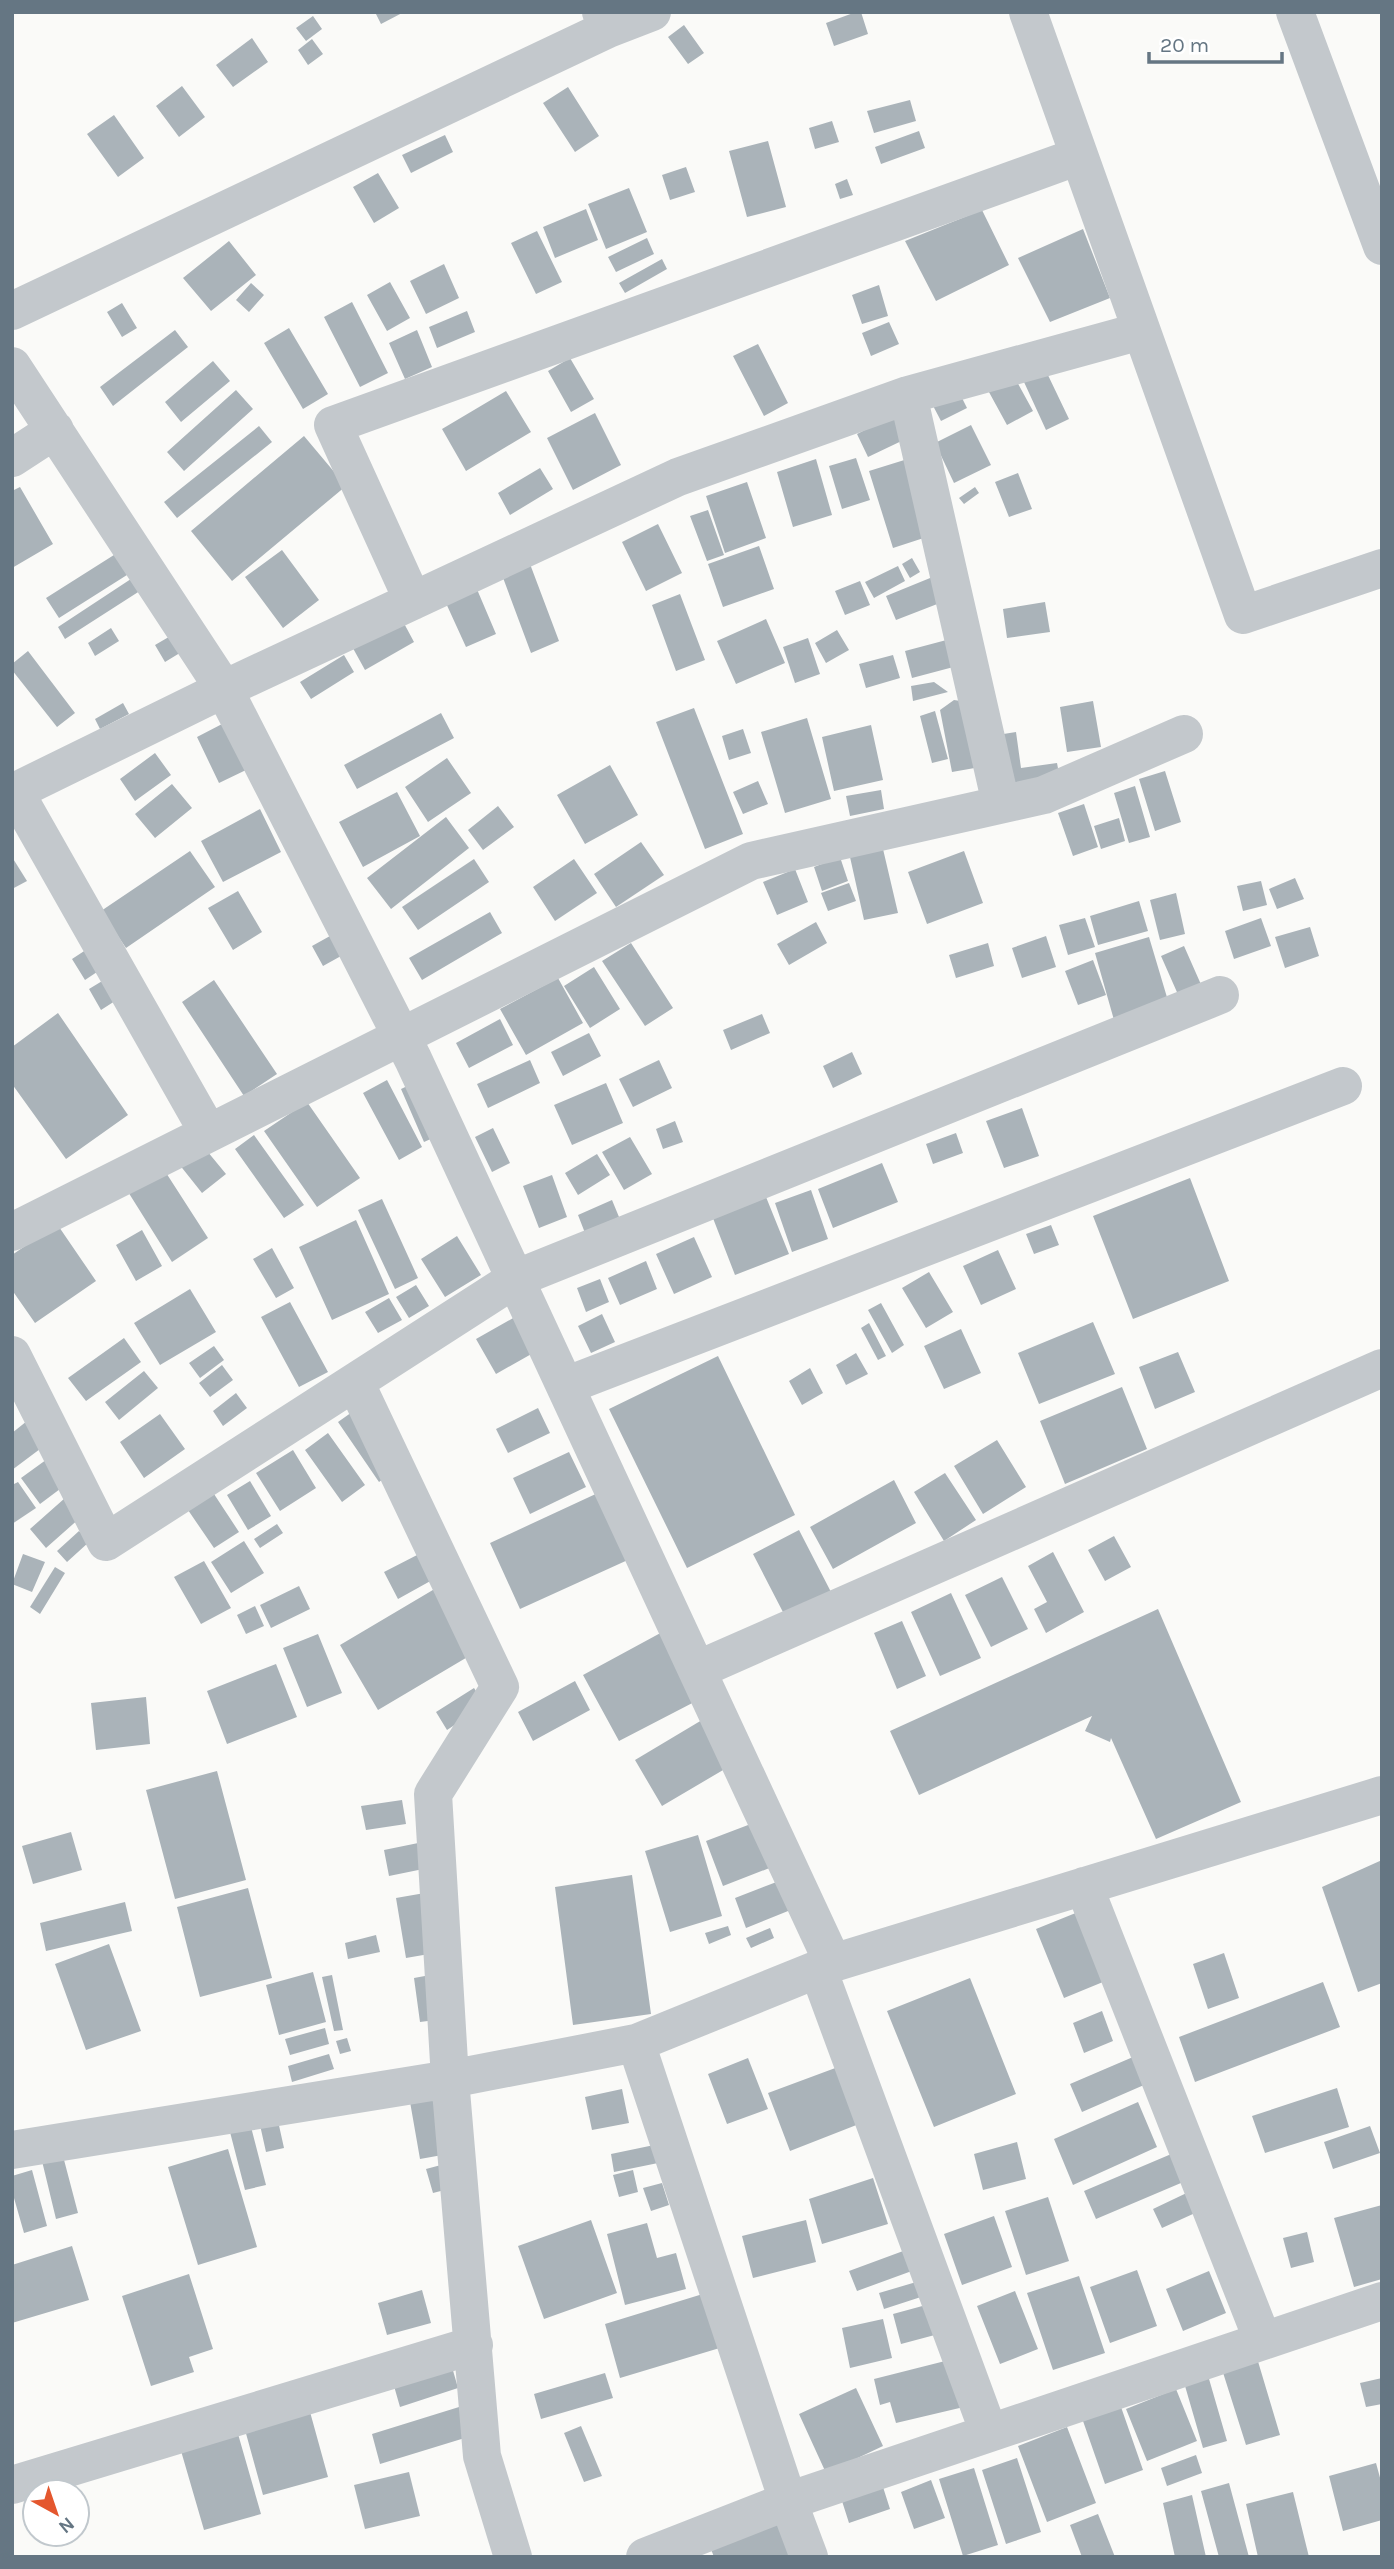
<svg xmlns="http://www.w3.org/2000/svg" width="1394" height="2569" font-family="Karla,sans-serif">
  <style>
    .building { fill: #aab3b9 }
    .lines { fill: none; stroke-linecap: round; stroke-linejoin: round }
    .minor { stroke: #c3c8cc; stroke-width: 38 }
  </style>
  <rect width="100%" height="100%" fill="#fafaf8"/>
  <path class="building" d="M375,12H404L381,24Z
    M856,12H861L868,34L834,46L826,23Z
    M313,16L322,29L306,41L296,28Z
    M684,25L704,53L688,64L668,37Z
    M252,38L268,62L233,87L216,65Z
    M312,39L323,54L308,65L298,50Z
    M182,86L205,117L179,137L156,106Z
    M568,87L599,136L575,152L543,103Z
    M910,100L916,121L874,133L867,111Z
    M114,115L144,158L118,177L87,134Z
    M832,121L839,142L815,149L809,128Z
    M919,131L925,148L881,164L875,147Z
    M445,135L453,152L411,173L402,155Z
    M768,141L786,207L747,217L729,151Z
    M686,167L695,192L670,200L662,175Z
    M378,173L399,208L374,223L353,187Z
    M847,179L853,195L840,199L835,184Z
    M629,188L647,232L606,249L588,204Z
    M586,209L598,240L555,258L543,227Z
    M982,210L1009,265L936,301L905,241Z
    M1083,229L1110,298L1050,322L1018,258Z
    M537,231L562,282L536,294L511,243Z
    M647,238L654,254L616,272L608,257Z
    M229,241L256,275L211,311L183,278Z
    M662,259L667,269L625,293L619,283Z
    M444,264L459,298L426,314L410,281Z
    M390,282L410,318L387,331L367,295Z
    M251,283L264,295L249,312L236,300Z
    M879,285L888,316L862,324L852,295Z
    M352,302L388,373L360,387L324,317Z
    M122,303L137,328L122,337L107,312Z
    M467,311L475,332L437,348L429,327Z
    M889,322L899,344L871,356L862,333Z
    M289,328L328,394L303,409L264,343Z
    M175,330L188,347L113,406L100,387Z
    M417,330L432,367L405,379L389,343Z
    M758,344L788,403L764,416L733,356Z
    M570,358L594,399L571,412L548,371Z
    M213,361L230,381L181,422L165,402Z
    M1010,369L1033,411L1007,425L984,383Z
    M1046,371L1069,419L1046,430L1024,382Z
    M956,386L967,408L941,421L930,400Z
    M236,390L253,409L184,471L167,452Z
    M506,391L531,432L466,471L442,429Z
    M900,412L912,436L868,457L857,434Z
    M595,413L621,465L573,490L547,438Z
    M971,425L991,465L954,483L935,443Z
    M259,426L272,442L177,518L164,502Z
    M304,436L346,486L232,581L191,531Z
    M914,457L939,533L893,548L869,471Z
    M856,458L870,500L842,509L829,466Z
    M816,459L832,515L793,527L777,472Z
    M540,468L553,489L510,515L498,493Z
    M1018,473L1032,509L1009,517L995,482Z
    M747,482L766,538L725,553L706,496Z
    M20,487L53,544L12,568V491Z
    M975,487L979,493L964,504L959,498Z
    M708,510L724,555L707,561L690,516Z
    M658,524L682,573L646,591L622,542Z
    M759,546L774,589L723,607L708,564Z
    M125,548L138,568L59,618L46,598Z
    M282,550L319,600L283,628L245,577Z
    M912,558L920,572L910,578L902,564Z
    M530,564L559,641L531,653L502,575Z
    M898,566L905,581L874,598L865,582Z
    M137,575L146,587L65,639L58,627Z
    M935,576L945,601L896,620L886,596Z
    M860,581L870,605L845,615L835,591Z
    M476,587L496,634L466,647L445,601Z
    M680,594L705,660L676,671L652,605Z
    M1045,602L1050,632L1007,638L1003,609Z
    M399,614L414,642L365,670L349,641Z
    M766,619L785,663L736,684L717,641Z
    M111,628L119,641L95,656L88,643Z
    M837,630L849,650L826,663L815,643Z
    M179,631L188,648L165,662L155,645Z
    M808,638L820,674L795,683L783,647Z
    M954,638L961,665L912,678L905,651Z
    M28,651L75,713L57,727L12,670V664Z
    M344,655L354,672L311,699L300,682Z
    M893,655L900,678L866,688L859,664Z
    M934,682L948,692L913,701L911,686Z
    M954,700L974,703L986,766L952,772L940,710Z
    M1093,701L1101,747L1067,752L1060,707Z
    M123,703L129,714L100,729L95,719Z
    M694,708L743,834L705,849L656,722Z
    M935,711L948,759L932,763L920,716Z
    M441,713L454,738L357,789L344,765Z
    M807,718L831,799L785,813L761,732Z
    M224,723L246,770L219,783L197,737Z
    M871,725L883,780L834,791L822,737Z
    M743,729L751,753L729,760L722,736Z
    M1016,732L1021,768L1057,763L1060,779L998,788L991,736Z
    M155,753L171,775L135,801L120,779Z
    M447,758L471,793L428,822L405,787Z
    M610,765L638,815L585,844L557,795Z
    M1165,771L1181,822L1155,831L1139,779Z
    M758,781L768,804L743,814L733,792Z
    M172,784L192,808L155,838L135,814Z
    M1135,786L1150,837L1129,843L1114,793Z
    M881,790L884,809L850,816L846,796Z
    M397,792L420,836L363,867L339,822Z
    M1084,804L1098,847L1073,856L1058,813Z
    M498,806L514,827L483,850L468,830Z
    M260,809L281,852L223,882L201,841Z
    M446,817L469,848L391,909L367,878Z
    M1119,818L1125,841L1101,849L1094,826Z
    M641,842L664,875L616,907L594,874Z
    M883,849L898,913L864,920L850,857Z
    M190,851L215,887L126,948L101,911Z
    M964,851L983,903L927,924L908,872Z
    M12,857L27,881L12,889Z
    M840,857L848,881L822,891L814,867Z
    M474,859L489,882L418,930L402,907Z
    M574,859L597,893L555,921L533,887Z
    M795,869L808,902L777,915L763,882Z
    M1295,878L1304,899L1277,909L1269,889Z
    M1261,881L1267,905L1243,911L1237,886Z
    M849,883L856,901L828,911L821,893Z
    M238,891L262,932L233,950L208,908Z
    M1176,893L1185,934L1160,940L1150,900Z
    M1139,901L1148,931L1098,945L1090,916Z
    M490,912L502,933L422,980L409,958Z
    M1085,918L1095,947L1068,955L1059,925Z
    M1261,918L1271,946L1234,959L1225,931Z
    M816,922L827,943L789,965L777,944Z
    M1310,927L1319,956L1285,968L1275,937Z
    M339,931L350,951L323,966L312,946Z
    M1046,936L1056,967L1022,978L1012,948Z
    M1149,937L1169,1004L1114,1020L1095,953Z
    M101,940L115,960L85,980L72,959Z
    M631,943L673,1008L645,1026L602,961Z
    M988,943L994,966L956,978L949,955Z
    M1184,946L1203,989L1180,999L1161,956Z
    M1093,960L1106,995L1078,1005L1065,971Z
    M594,967L620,1009L590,1028L564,986Z
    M117,972L129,992L101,1010L89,989Z
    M558,978L583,1023L526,1055L500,1009Z
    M214,980L277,1074L244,1096L182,1002Z
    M58,1013L128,1115L66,1159L12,1084V1047Z
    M762,1014L770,1033L731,1050L723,1030Z
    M500,1019L513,1045L469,1068L456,1043Z
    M589,1033L601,1056L563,1076L551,1052Z
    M852,1052L862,1074L833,1088L823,1066Z
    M530,1060L540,1083L488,1108L477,1084Z
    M659,1060L672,1088L633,1107L619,1079Z
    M387,1080L422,1147L399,1160L363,1093Z
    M420,1080L444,1133L424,1142L401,1089Z
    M606,1083L623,1123L572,1145L554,1105Z
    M307,1102L360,1178L317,1207L264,1131Z
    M1022,1108L1039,1156L1004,1168L986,1121Z
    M675,1121L683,1142L663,1149L656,1129Z
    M493,1128L510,1163L492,1172L475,1137Z
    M956,1133L963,1153L933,1164L926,1144Z
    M254,1135L304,1205L284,1218L235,1149Z
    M630,1137L652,1174L624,1190L602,1152Z
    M198,1140L226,1174L202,1193L175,1159Z
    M597,1154L610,1175L578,1195L565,1173Z
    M882,1163L898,1202L833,1228L818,1189Z
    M161,1165L208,1238L172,1262L125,1187Z
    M552,1175L567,1217L539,1228L523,1186Z
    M1190,1178L1229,1281L1133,1319L1093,1216Z
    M811,1190L828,1239L792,1252L775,1203Z
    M764,1192L789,1254L735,1275L711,1213Z
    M382,1199L418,1278L395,1289L358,1210Z
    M612,1200L619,1217L585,1233L578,1215Z
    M356,1220L389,1294L332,1320L299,1247Z
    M57,1224L96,1281L35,1323L12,1290V1255Z
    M1051,1225L1059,1245L1034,1254L1026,1234Z
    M142,1230L162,1266L136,1281L116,1245Z
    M457,1236L481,1275L445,1297L421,1259Z
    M694,1237L712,1277L674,1294L656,1254Z
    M272,1248L294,1288L276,1298L253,1259Z
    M998,1250L1016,1289L981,1305L963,1266Z
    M646,1261L657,1289L620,1305L608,1278Z
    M929,1272L953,1312L926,1328L902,1288Z
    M600,1279L609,1302L586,1312L577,1288Z
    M416,1285L429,1306L409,1318L396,1297Z
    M190,1289L216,1332L160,1365L134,1323Z
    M389,1298L402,1320L378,1333L365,1312Z
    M290,1302L328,1372L299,1387L261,1317Z
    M881,1303L904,1345L892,1353L868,1310Z
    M522,1313L542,1348L496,1374L476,1339Z
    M602,1314L615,1342L591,1353L578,1326Z
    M1093,1322L1115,1374L1039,1404L1018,1353Z
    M869,1323L886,1356L878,1360L861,1328Z
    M961,1329L981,1373L944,1389L924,1346Z
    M124,1338L141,1362L86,1401L68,1378Z
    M214,1346L224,1360L200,1378L189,1363Z
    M1178,1352L1195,1392L1155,1409L1139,1367Z
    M856,1353L868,1374L846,1385L836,1365Z
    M718,1356L795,1515L687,1568L609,1409Z
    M222,1365L233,1380L210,1397L199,1383Z
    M810,1368L823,1393L802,1405L789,1381Z
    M144,1371L158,1388L119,1420L105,1402Z
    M1122,1387L1147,1449L1065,1484L1040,1421Z
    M236,1393L247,1408L223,1426L213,1411Z
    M362,1405L403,1464L379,1482L338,1422Z
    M538,1408L550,1433L508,1453L496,1429Z
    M37,1413L56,1437L12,1470V1433Z
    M160,1414L185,1449L144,1478L120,1442Z
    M328,1433L365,1485L342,1502L305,1450Z
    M997,1440L1026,1487L983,1514L954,1466Z
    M293,1450L316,1488L280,1511L256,1473Z
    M569,1452L586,1487L530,1514L513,1478Z
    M50,1457L68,1483L40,1504L21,1478Z
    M945,1473L976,1520L944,1541L914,1492Z
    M894,1480L916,1523L833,1569L810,1527Z
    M250,1481L271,1516L248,1530L227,1495Z
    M18,1482L36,1508L12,1524V1485Z
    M600,1492L630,1559L520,1609L490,1543Z
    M214,1494L239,1532L214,1548L188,1510Z
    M65,1498L81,1517L46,1548L30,1529Z
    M277,1524L283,1533L260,1548L254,1539Z
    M799,1530L831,1592L785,1616L753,1554Z
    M79,1531L89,1542L67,1562L57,1551Z
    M1114,1536L1131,1567L1105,1581L1088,1550Z
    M244,1541L264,1573L231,1593L211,1562Z
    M1053,1552L1084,1612L1046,1633L1034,1609L1047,1602L1028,1566Z
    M421,1553L434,1579L398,1599L384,1572Z
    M23,1554L45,1562L32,1592L12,1584Z
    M204,1561L231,1608L201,1624L174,1577Z
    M55,1567L65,1573L40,1614L30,1607Z
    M1002,1577L1028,1629L991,1647L965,1595Z
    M443,1584L481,1649L378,1710L340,1645Z
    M299,1586L310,1609L271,1628L260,1605Z
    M951,1593L981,1658L940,1676L911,1612Z
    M255,1606L264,1626L246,1634L237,1615Z
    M1158,1609L1241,1802L1156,1839L1111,1738L1110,1742L1085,1731L1092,1716L919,1795L890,1731Z
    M902,1621L926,1676L897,1689L874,1633Z
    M666,1630L702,1698L619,1741L583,1675Z
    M318,1634L342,1693L307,1707L283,1648Z
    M276,1664L297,1717L227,1744L207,1691Z
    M575,1681L590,1710L533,1741L518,1712Z
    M474,1688L485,1705L447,1730L436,1712Z
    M146,1697L150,1744L96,1750L91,1703Z
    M707,1717L735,1763L662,1806L635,1760Z
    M217,1771L246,1880L175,1899L146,1790Z
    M402,1800L406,1824L366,1830L361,1806Z
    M756,1822L772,1867L723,1886L706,1841Z
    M71,1832L82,1870L33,1884L22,1846Z
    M698,1835L722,1916L670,1932L645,1851Z
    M428,1841L433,1867L389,1876L384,1850Z
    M1382,1860V1983L1358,1992L1322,1887Z
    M632,1875L651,2014L573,2025L555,1887Z
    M787,1878L798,1907L746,1928L735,1898Z
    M248,1888L272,1978L200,1997L177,1907Z
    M442,1890L452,1950L406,1958L396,1898Z
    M125,1902L132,1931L46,1951L40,1923Z
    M1093,1906L1120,1975L1064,1998L1036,1929Z
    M728,1926L731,1935L709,1944L705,1933Z
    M770,1928L774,1938L751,1948L746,1938Z
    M376,1935L380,1952L348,1959L345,1943Z
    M109,1944L141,2031L86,2050L55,1964Z
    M1224,1953L1239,1998L1208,2009L1193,1964Z
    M452,1971L459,2017L420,2022L414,1978Z
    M313,1972L326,2022L279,2035L266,1985Z
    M332,1975L343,2030L334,2031L322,1977Z
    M970,1978L1016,2094L934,2127L887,2011Z
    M1323,1982L1340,2027L1195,2082L1179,2037Z
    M1102,2011L1113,2041L1084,2053L1073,2023Z
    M325,2028L329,2044L290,2055L285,2039Z
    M347,2038L351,2051L340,2054L336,2041Z
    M329,2054L334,2069L292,2082L288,2066Z
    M1133,2057L1144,2085L1082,2112L1070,2084Z
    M748,2058L768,2109L727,2124L708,2074Z
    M838,2067L859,2124L790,2151L768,2093Z
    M1337,2088L1349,2127L1265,2153L1252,2116Z
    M449,2089L459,2152L420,2159L409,2096Z
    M622,2089L629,2123L592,2130L585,2097Z
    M1138,2102L1157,2147L1073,2185L1054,2139Z
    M278,2121L284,2148L266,2152L260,2125Z
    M1370,2126L1380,2153L1333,2169L1324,2142Z
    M251,2127L266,2185L245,2190L230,2132Z
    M1017,2142L1026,2179L983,2190L974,2154Z
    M659,2144L663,2162L614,2172L611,2154Z
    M228,2149L257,2247L198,2265L168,2167Z
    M1176,2152L1188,2180L1096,2219L1084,2191Z
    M63,2156L78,2213L56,2219L42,2161Z
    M456,2161L464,2185L433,2193L426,2169Z
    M32,2170L47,2226L24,2233L12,2191V2176Z
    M633,2170L638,2192L619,2197L613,2175Z
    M873,2178L888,2224L822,2244L809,2199Z
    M662,2183L669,2205L651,2211L643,2188Z
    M1195,2189L1204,2209L1162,2228L1153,2209Z
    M1048,2197L1069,2261L1026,2275L1005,2211Z
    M1382,2205V2279L1354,2287L1334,2218Z
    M994,2216L1012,2267L962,2285L944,2234Z
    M591,2220L617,2293L544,2319L518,2246Z
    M806,2220L816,2262L753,2278L742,2236Z
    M647,2223L657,2258L676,2253L686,2289L625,2305L607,2234Z
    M1307,2232L1314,2262L1291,2268L1283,2238Z
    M72,2246L89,2300L12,2323V2265Z
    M914,2247L920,2268L857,2291L849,2271Z
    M1137,2270L1157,2326L1110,2343L1090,2287Z
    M1209,2271L1226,2313L1183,2331L1166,2289Z
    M189,2274L213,2349L189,2357L194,2372L151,2386L122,2296Z
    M1079,2276L1105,2353L1053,2370L1027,2293Z
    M923,2280L927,2295L884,2309L879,2293Z
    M422,2290L431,2323L387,2335L378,2303Z
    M1015,2291L1038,2349L1000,2364L977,2306Z
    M706,2293L723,2347L620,2378L605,2324Z
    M937,2302L946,2332L901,2344L893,2314Z
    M883,2319L892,2358L850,2368L842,2328Z
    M1254,2348L1280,2435L1246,2445L1219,2360Z
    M957,2358L968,2406L896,2423L890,2402L880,2405L874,2379Z
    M452,2367L458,2388L400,2407L394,2386Z
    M1207,2372L1227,2441L1203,2448L1183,2379Z
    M605,2373L613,2398L541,2419L534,2394Z
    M1382,2378V2404L1366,2407L1360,2383Z
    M856,2388L883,2446L826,2473L799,2414Z
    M1176,2389L1197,2441L1147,2461L1126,2409Z
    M307,2401L328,2477L263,2495L242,2419Z
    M459,2407L468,2437L380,2464L372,2434Z
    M1121,2407L1143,2470L1105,2484L1083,2421Z
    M581,2426L602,2476L584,2482L564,2433Z
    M236,2427L261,2514L204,2530L179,2444Z
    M1067,2427L1096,2503L1047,2522L1018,2446Z
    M1196,2455L1202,2473L1167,2486L1161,2468Z
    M1017,2458L1041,2532L1006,2544L982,2470Z
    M1376,2463L1382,2485V2520L1343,2531L1329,2476Z
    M974,2468L998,2545L963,2556L939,2479Z
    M409,2472L420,2516L365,2529L354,2485Z
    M931,2480L945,2518L914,2529L901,2492Z
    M1229,2483L1249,2557H1219L1201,2491Z
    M883,2487L890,2509L849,2523L842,2501Z
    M1293,2492L1309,2557H1258L1246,2504Z
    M1192,2495L1206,2557H1175L1163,2503Z
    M799,2510L817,2557H714L709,2544Z
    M1098,2514L1115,2557H1082L1070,2525Z"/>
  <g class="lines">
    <path class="minor" d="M1028,12L1243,615L1382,568
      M1295,12L1382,246
      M608,29L652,12
      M12,311L608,29L601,12
      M12,366L224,689L413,1059L833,1963L636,2043L450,2079L12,2150
      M908,395L1001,804
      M12,458L55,430
      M413,601L333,425L1079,156
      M15,792L208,1132
      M12,793L224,689L678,477L908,395L1141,331
      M12,1232L751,861L1044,795L1184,734
      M12,1355L106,1542L515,1279L1220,995
      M355,1382L500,1687L433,1794L450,2079L482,2456L513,2557
      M565,1386L1343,1086
      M697,1670L1382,1368
      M1084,1886L1263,2341
      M833,1963L1382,1795
      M818,1969L989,2433
      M636,2043L788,2501L809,2557
      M12,2485L474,2345
      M645,2557L788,2501L1382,2301"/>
  </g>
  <rect width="1394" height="2569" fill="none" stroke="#657683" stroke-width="28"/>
  <g transform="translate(56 2513) rotate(140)"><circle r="33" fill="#ffffff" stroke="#c1c8cd" stroke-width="2"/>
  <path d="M0-5L12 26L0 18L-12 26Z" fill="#e4572e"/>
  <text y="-10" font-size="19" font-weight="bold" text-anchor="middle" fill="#657683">N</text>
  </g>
  <path d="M1149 52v10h133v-10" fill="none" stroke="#657683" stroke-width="3.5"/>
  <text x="1160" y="52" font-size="21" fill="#657683" stroke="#ffffff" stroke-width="5" paint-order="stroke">20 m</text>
</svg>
